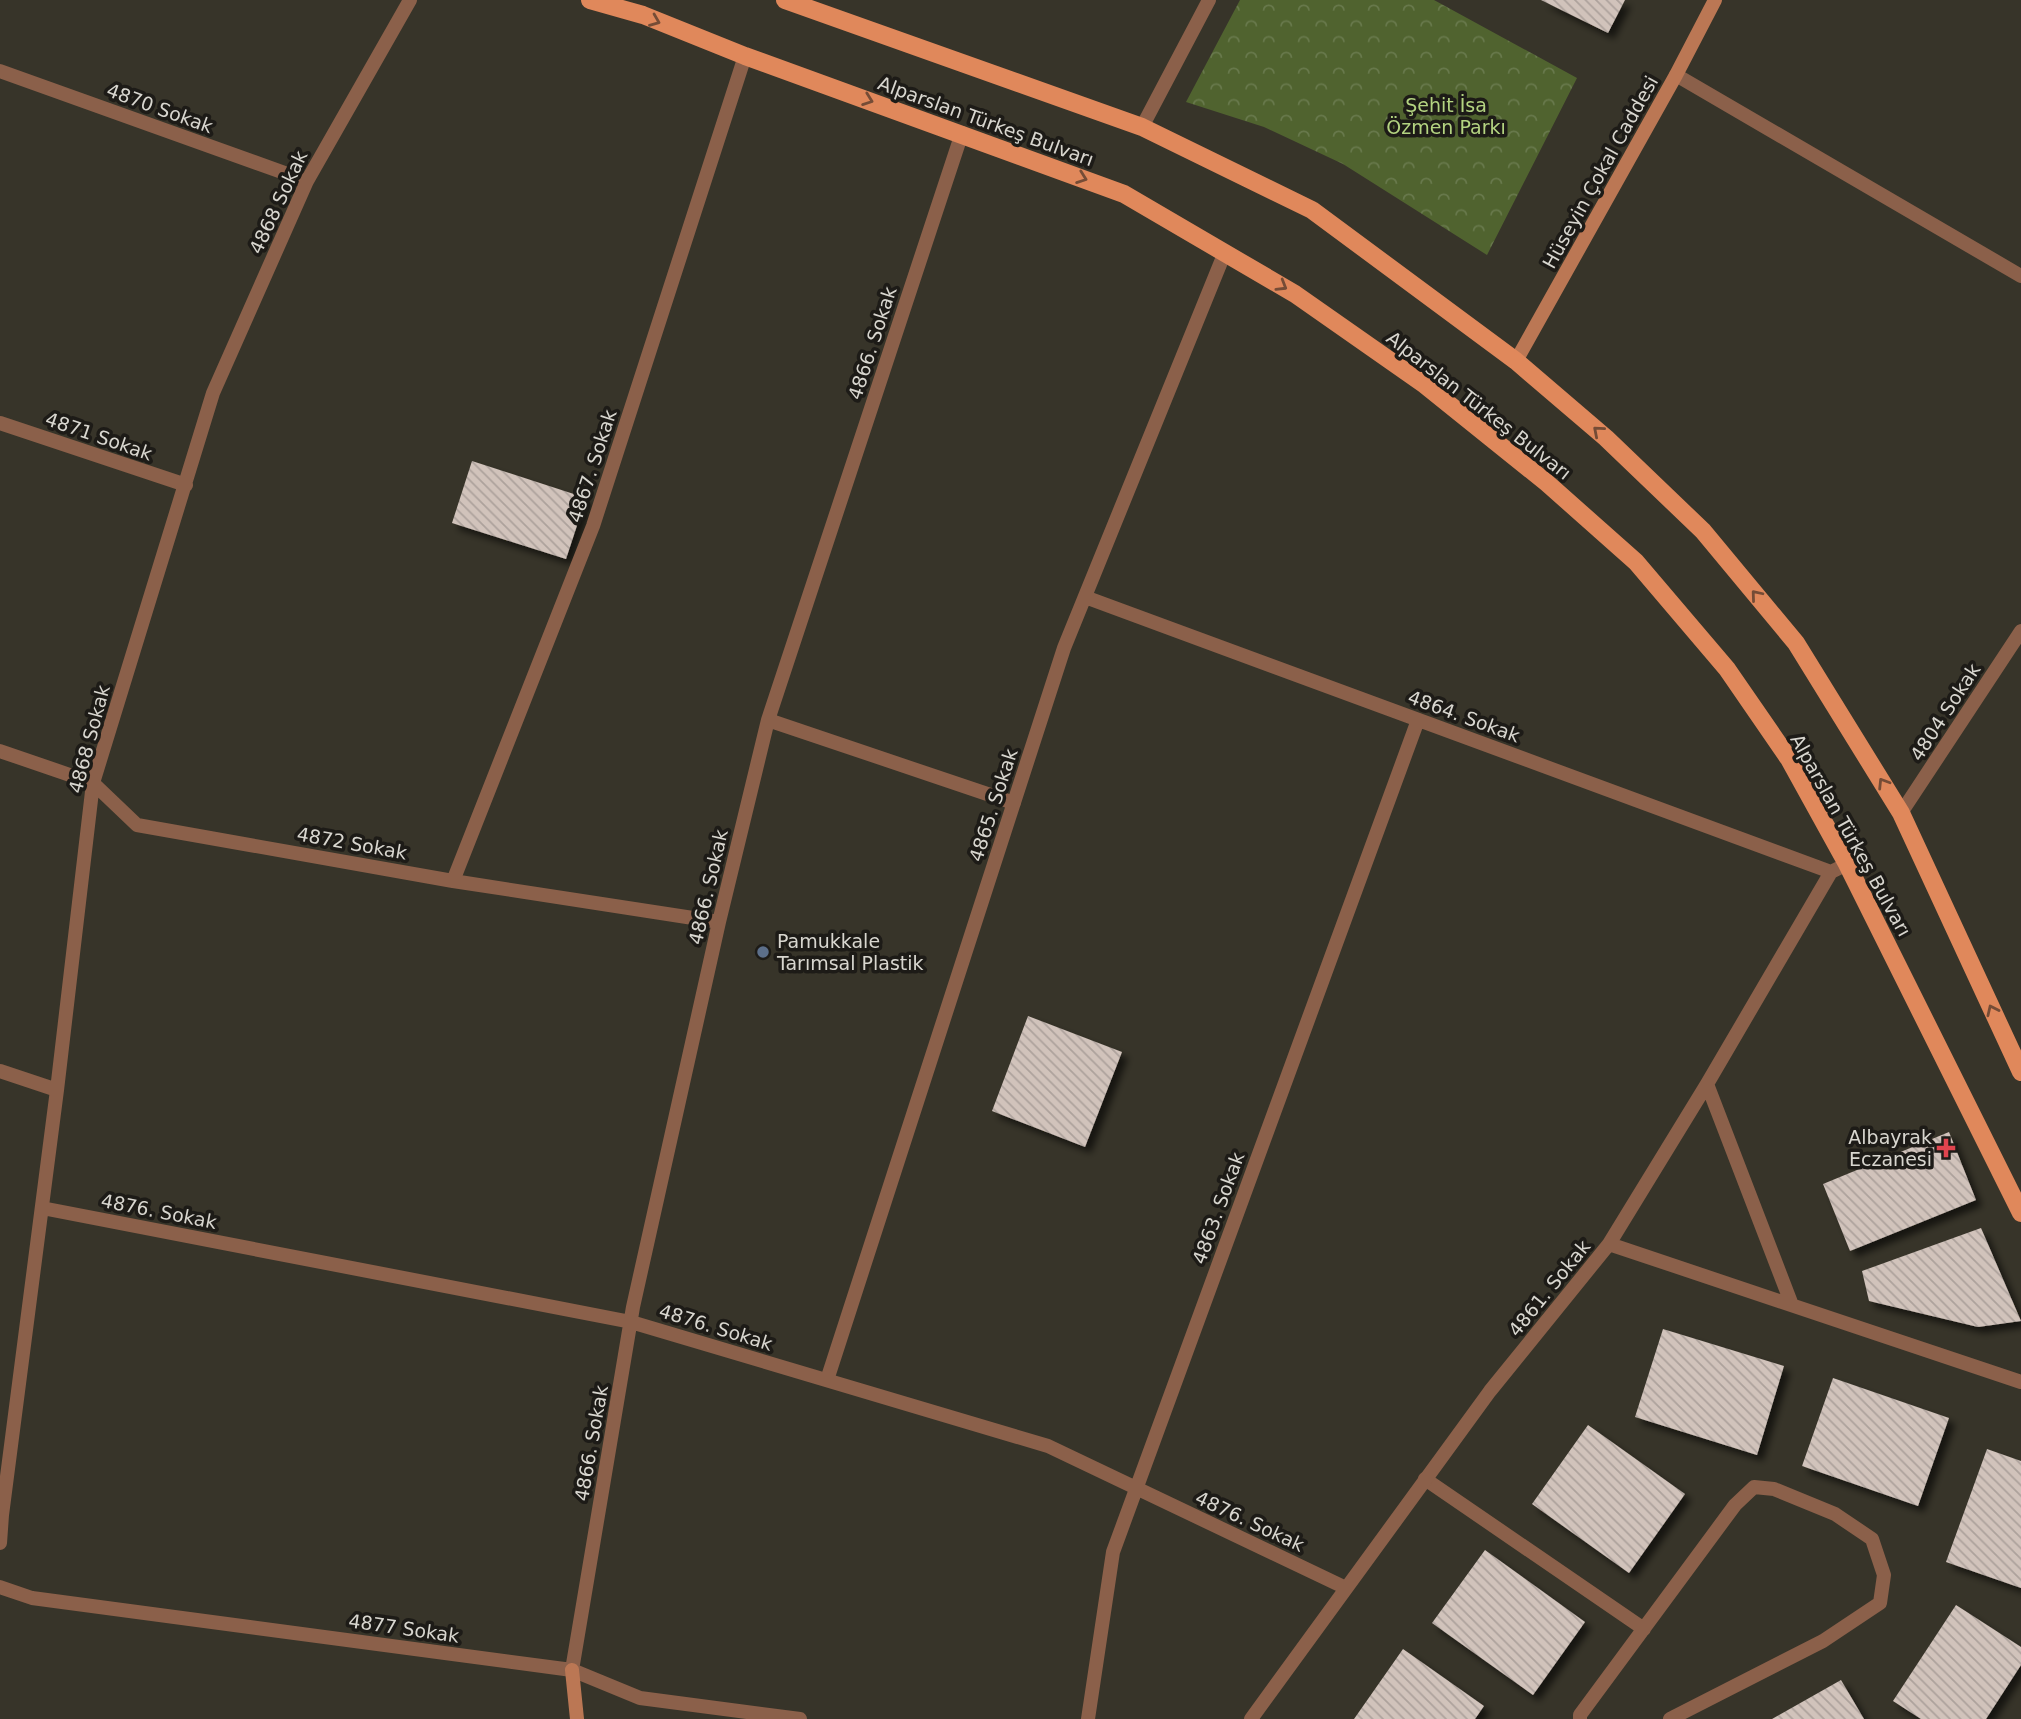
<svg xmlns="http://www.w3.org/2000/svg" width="2021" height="1719" font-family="'DejaVu Sans',sans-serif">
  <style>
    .park { fill: url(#park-crowns) }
    .building { fill: url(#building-back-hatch); filter: url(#shadow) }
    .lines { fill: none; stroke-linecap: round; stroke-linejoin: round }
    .lane { stroke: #8b604a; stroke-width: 14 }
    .street { stroke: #8b604a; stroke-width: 14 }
    .secondary { stroke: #bb7754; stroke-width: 14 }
    .primary { stroke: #e0885b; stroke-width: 18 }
    .oneway { stroke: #754c36 }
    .service-dot { fill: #5c6f8a; stroke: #1d1b17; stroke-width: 2.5 }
    .health-dot { fill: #e0444e; stroke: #1d1b17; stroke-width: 2.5 }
    .labels { text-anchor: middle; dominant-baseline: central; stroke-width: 7; stroke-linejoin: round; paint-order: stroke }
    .park-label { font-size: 19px; fill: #b4d481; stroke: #1d1b17 }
    .street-label { font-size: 19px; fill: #d8d6cf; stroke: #1d1b17 }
    .poi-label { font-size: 19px; fill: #d8d6cf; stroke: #1d1b17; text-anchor: start }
  </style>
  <defs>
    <pattern id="park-crowns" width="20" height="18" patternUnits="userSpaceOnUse" patternTransform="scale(1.75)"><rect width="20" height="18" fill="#50632f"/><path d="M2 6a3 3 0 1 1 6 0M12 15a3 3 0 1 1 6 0" fill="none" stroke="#68794c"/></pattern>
    <pattern id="building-back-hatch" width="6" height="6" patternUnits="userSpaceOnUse" patternTransform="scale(1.75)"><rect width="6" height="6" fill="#d1c3bb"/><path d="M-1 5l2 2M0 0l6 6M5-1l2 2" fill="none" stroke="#ada29c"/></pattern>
    <filter id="shadow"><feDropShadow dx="6" dy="6" stdDeviation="3.5" flood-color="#0009"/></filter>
  </defs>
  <rect width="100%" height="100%" fill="#373429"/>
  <path class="park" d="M1240,0H1434L1577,78L1487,255L1343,164L1264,127L1186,102Z"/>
  <path class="building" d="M1541,0H1625L1608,33Z
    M472,461L586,498L566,559L452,523Z
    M1028,1016L1122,1052L1085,1147L992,1111Z
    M1949,1132L1976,1200L1850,1251L1823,1184Z
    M1981,1228L2021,1321L1978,1327L1869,1301L1862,1271Z
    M1663,1329L1784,1366L1757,1455L1635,1417Z
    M1833,1378L1949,1418L1918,1506L1802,1466Z
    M1588,1425L1685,1494L1629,1573L1532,1504Z
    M1987,1449L2021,1461V1588L1946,1562Z
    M1485,1550L1585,1622L1533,1695L1432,1623Z
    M1956,1605L2021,1647V1665L1986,1719H1921L1893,1701Z
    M1403,1649L1484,1706L1475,1719H1354Z
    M1841,1680L1864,1719H1772Z"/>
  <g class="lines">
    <path class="lane" d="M1425,1479L1644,1629
      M1580,1719V1715L1735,1505L1754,1487L1774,1489L1835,1514L1872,1539L1884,1575L1880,1603L1823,1641L1670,1719"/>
    <path class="street" d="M0,71L307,181
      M1676,75L2021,276
      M1142,127L1209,0
      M0,423L186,485
      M1085,597L1831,872
      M768,720L1014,803
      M0,751L93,783L137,825L453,881L719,922
      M1901,813L2021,631
      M453,881L593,526L745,56
      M0,1071L57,1090
      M1707,1084L1792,1305
      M42,1208L631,1322L1048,1446L1346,1588
      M1609,1244L2021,1382
      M827,1380L1064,648L1225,252
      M0,1543L2,1515L57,1090L93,783L213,393L307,181L410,0
      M0,1587L32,1598L572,1670L640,1698L800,1719
      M572,1670L633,1307L719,922L768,720L962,133
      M1088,1719L1113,1552L1418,720
      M1251,1719L1490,1391L1609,1244L1707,1084L1831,872L1847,864"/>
    <path class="secondary" d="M1516,361L1676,75L1715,0
      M572,1670L577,1719"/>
    <path class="primary" d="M590,0L643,15L745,56L1124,194L1295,294L1425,385L1547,483L1636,562L1727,669L1789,759L1847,864L2021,1213
      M785,0L1142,127L1312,210L1516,361L1606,438L1703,531L1796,643L1901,813L2021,1072"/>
  </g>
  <defs><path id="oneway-chevron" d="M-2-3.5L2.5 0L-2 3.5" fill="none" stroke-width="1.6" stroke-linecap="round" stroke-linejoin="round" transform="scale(1.75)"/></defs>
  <g class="oneway">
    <use href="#oneway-chevron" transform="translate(655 21) rotate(22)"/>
    <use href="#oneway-chevron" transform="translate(868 100) rotate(20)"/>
    <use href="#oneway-chevron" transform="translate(1082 178) rotate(20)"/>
    <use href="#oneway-chevron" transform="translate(1282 286) rotate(31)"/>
    <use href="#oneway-chevron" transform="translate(1598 431) rotate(-139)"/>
    <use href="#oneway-chevron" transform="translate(1756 595) rotate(-130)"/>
    <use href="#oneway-chevron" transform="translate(1883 783) rotate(-122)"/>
    <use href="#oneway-chevron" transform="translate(1992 1010) rotate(-115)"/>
  </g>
  <circle class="service-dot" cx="763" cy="952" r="7"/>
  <path class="health-dot" d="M1942.5 1137.5h7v7h7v7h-7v7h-7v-7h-7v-7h7z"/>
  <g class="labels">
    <g class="park-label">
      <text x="1446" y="105">Şehit İsa<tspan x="1446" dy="22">Özmen Parkı</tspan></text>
    </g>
    <g class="street-label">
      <text transform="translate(160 108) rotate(20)">4870 Sokak</text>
      <text transform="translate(986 121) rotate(20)">Alparslan Türkeş Bulvarı</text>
      <text transform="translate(1600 172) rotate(-61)">Hüseyin Çokal Caddesi</text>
      <text transform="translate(278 202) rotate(-65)">4868 Sokak</text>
      <text transform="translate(872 343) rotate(-72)">4866. Sokak</text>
      <text transform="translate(1479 405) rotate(38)">Alparslan Türkeş Bulvarı</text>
      <text transform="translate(99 436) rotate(19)">4871 Sokak</text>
      <text transform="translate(592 466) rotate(-72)">4867. Sokak</text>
      <text transform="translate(1945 712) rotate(-57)">4804 Sokak</text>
      <text transform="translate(1464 716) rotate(20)">4864. Sokak</text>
      <text transform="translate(89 739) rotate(-75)">4868 Sokak</text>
      <text transform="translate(993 805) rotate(-72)">4865. Sokak</text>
      <text transform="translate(1851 835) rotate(61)">Alparslan Türkeş Bulvarı</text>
      <text transform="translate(352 843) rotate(10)">4872 Sokak</text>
      <text transform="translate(708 887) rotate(-77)">4866. Sokak</text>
      <text transform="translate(1218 1208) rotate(-70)">4863. Sokak</text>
      <text transform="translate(159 1211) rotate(11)">4876. Sokak</text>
      <text transform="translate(1549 1288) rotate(-51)">4861. Sokak</text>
      <text transform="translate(716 1327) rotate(17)">4876. Sokak</text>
      <text transform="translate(591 1443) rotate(-80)">4866. Sokak</text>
      <text transform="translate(1250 1521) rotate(25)">4876. Sokak</text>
      <text transform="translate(404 1628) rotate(8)">4877 Sokak</text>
    </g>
    <g class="poi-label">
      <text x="777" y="941">Pamukkale<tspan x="777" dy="22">Tarımsal Plastik</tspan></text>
      <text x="1932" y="1137" text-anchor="end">Albayrak<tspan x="1932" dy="22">Eczanesi</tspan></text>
    </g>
  </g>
</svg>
